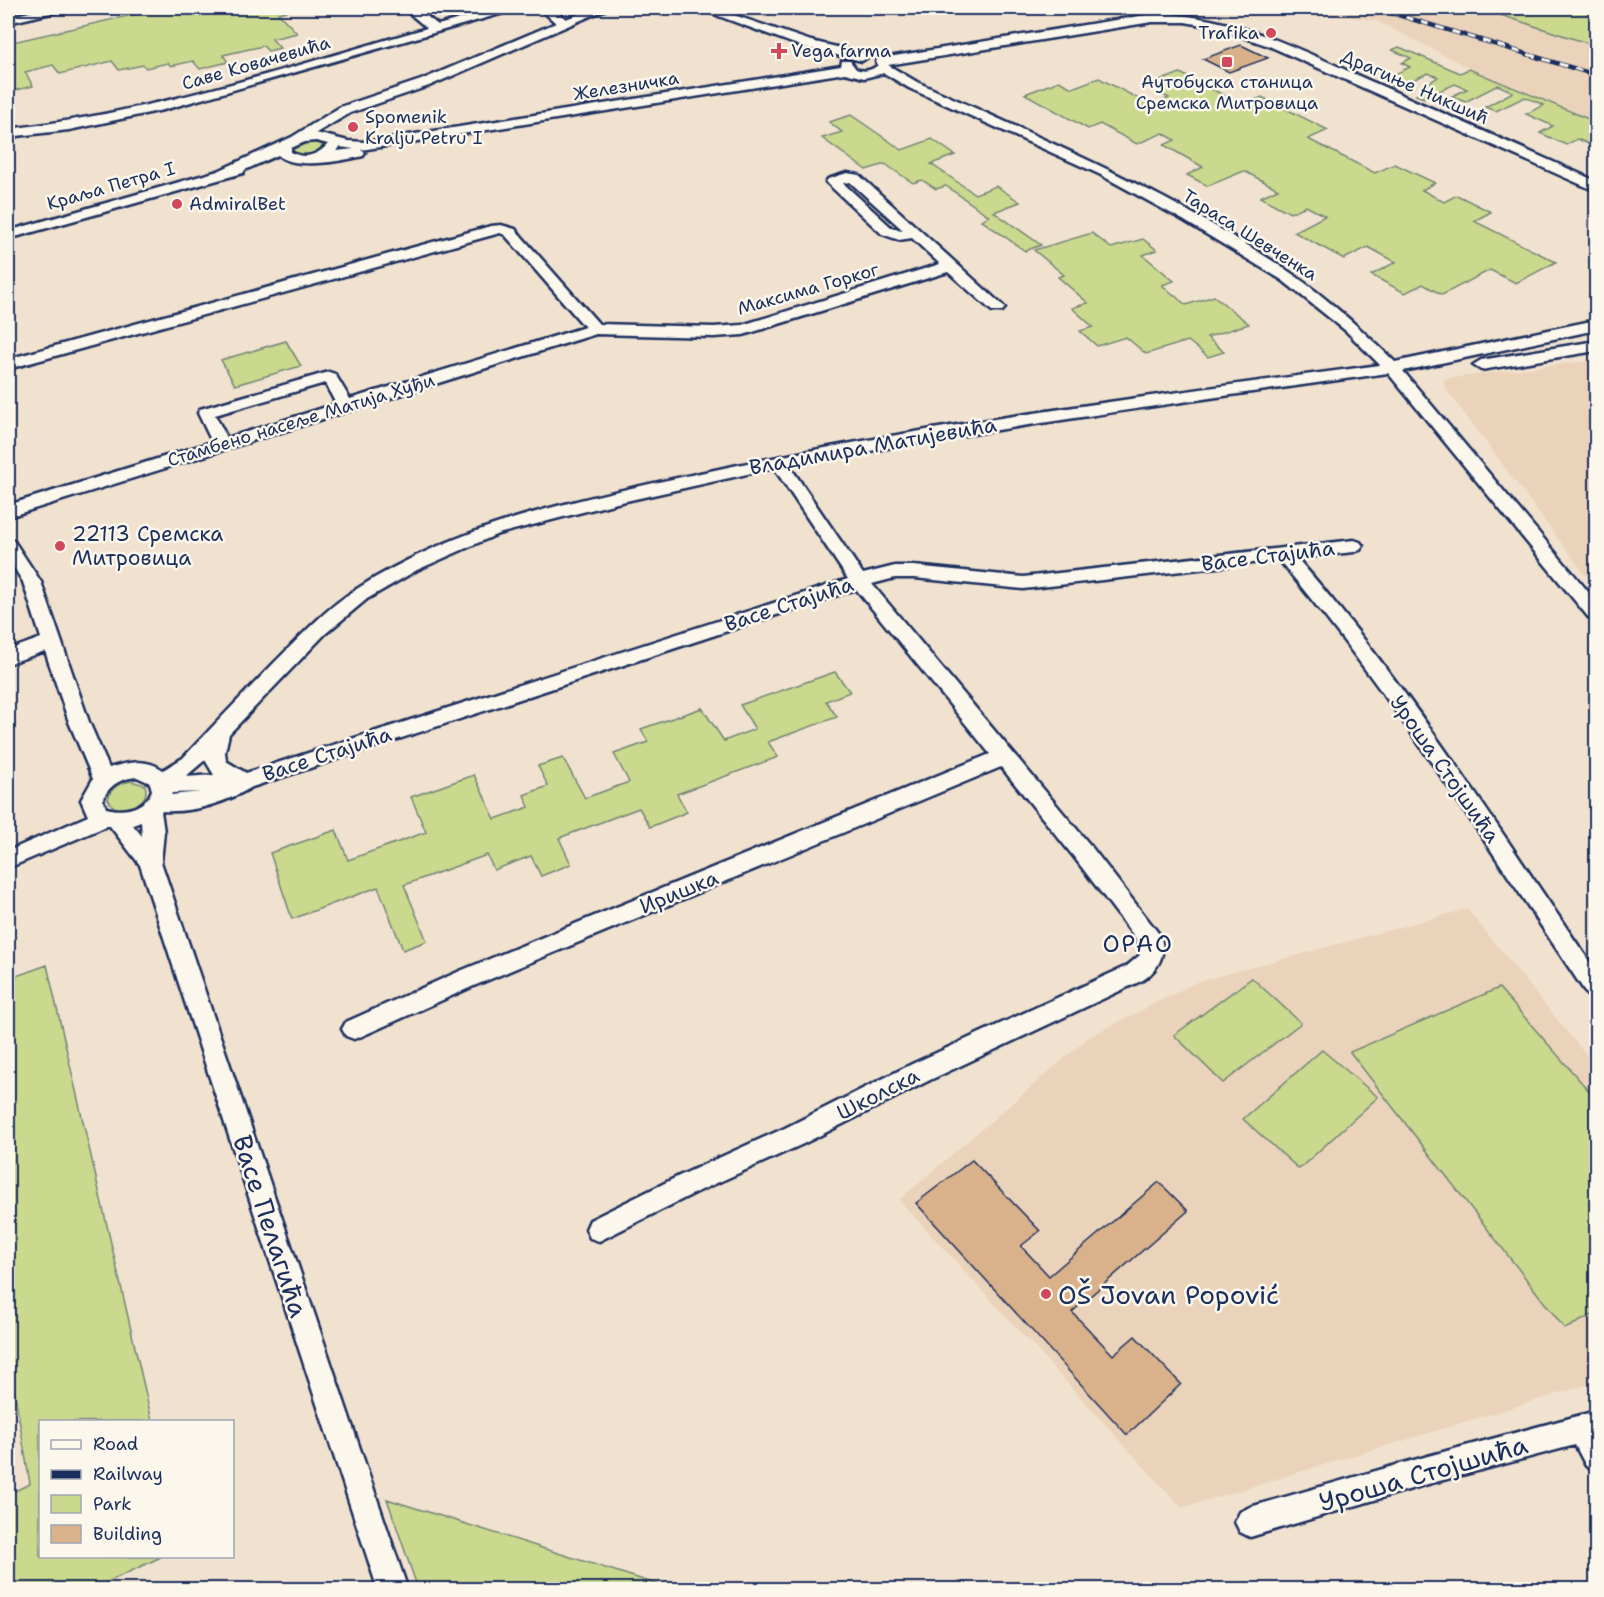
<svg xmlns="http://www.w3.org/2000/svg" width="1604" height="1597" font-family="'Shantell Sans',sans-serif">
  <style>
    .built { fill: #ead3ba }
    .green { fill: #cad98d; stroke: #728476; stroke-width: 1.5 }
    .building { fill: #d9b18a; stroke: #1b2f5e; stroke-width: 1.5 }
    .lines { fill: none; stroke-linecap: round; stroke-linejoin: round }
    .minor-casing { stroke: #1b2f5e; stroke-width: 5 }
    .minor { fill: #fbf7ec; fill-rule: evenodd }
    .rail-casing { stroke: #1b2f5e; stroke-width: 4.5 }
    .rail { stroke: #fbf7ec; stroke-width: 3; stroke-dasharray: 8; stroke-linecap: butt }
    .poi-dot { fill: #d1495b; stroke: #fbf7ec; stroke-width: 2 }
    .labels { text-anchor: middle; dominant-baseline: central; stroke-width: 5; stroke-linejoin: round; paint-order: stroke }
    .far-poi-label { font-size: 18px; fill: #1b2f5e; stroke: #fbf7ec; text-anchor: start }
    .far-street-label { font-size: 18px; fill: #1b2f5e; stroke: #fbf7ec }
    .street-label { font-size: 21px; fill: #1b2f5e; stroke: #fbf7ec }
    .poi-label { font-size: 21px; fill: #1b2f5e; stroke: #fbf7ec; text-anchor: start }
    .quarter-label { font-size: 24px; letter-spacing: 1.5px; fill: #1b2f5e; stroke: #fbf7ec }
    .near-street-label { font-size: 26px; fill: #1b2f5e; stroke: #fbf7ec }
    .near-poi-label { font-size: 26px; fill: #1b2f5e; stroke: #fbf7ec; text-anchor: start }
  </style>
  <rect width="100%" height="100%" fill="#f1e2cf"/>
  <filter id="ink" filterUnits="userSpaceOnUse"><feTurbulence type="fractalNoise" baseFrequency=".0167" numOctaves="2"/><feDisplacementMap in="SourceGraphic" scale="12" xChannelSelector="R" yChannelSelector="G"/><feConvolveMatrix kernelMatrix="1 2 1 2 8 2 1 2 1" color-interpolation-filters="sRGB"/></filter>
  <g filter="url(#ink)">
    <path class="built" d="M1307,8H1479L1596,46V121L1467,67L1375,20L1324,15L1325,13Z
      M1596,360V589L1445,388L1443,379Z
      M1467,909L1596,1067V1382L1182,1508L899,1200L1089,1037L1197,982Z"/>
    <path class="green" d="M163,8H302L278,13L297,33L272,39L280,48L268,51L263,46L223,55L228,62L200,69L193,61L171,66L168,63L146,68L143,65L119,70L112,61L60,74L53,65L25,72L33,86L8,92V43Z
      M1479,8H1596V46Z
      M1399,47L1460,73L1469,69L1596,122V147L1577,139L1566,145L1540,133L1553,126L1526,114L1544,105L1525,97L1496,111L1485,107L1513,92L1498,85L1465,102L1452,96L1467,89L1455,84L1424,98L1416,95L1427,89L1423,87L1438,77L1428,73L1395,88L1386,84L1397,79L1391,76L1410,67L1402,63L1411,58L1392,50Z
      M1180,73L1243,105L1262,97L1328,130L1308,139L1375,173L1395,164L1435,183L1422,190L1444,202L1457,195L1491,212L1474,221L1556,262L1516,283L1490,270L1442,295L1423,284L1405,293L1371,275L1396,262L1368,247L1344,259L1294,232L1325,216L1306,206L1290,213L1260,197L1278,189L1244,171L1208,186L1187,175L1203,167L1164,145L1175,140L1163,133L1137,144L1100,124L1088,129L1025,94L1059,81L1072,88L1099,78L1152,106L1169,98L1146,86Z
      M851,115L902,150L932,139L955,155L931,164L975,194L996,186L1020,202L994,212L1041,245L1025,251L981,220L989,216L946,186L936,189L922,180L913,183L885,164L866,170L822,138L842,132L829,122Z
      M311,141L320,142L324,148C314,155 304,159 293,152V147L300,142Z
      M1092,233L1111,248L1143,239L1157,250L1143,255L1174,281L1162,285L1186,305L1214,296L1249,324L1207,337L1224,352L1208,357L1188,341L1146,354L1126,337L1097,346L1080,331L1093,327L1072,308L1088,303L1058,277L1064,275L1034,250Z
      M286,341L301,366L235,385L221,360Z
      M835,672L850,692L826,701L837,717L768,742L778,757L677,794L687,812L650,827L639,808L559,838L571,864L541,876L531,856L494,870L487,855L404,885L427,941L403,950L378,887L292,919L270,853L336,830L348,860L426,832L411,797L474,775L495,819L529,807L524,795L548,786L538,766L563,758L585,798L629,782L614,754L648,742L641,729L702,708L724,741L755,729L740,705Z
      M131,781L145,785C151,803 127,812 113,807L108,799C111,787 120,783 131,781Z
      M47,965L152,1421L40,1422V1556L161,1557L93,1589H8V1494L30,1484L12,1377L8,1378V979Z
      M1252,978L1301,1023L1223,1083L1174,1035Z
      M1499,988L1596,1099V1313L1565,1329L1350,1052Z
      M1322,1050L1378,1097L1299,1169L1243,1119Z
      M387,1499L672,1589H418Z"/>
    <path class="building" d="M1241,45L1268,58L1229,72L1203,59Z
      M972,1160L1040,1231L1021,1246L1049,1276L1159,1182L1188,1211L1072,1312L1113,1355L1135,1336L1181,1384L1127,1435L916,1203Z"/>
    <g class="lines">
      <defs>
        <path id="minor" d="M47,8H66L64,10L8,23V17Z
          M403,8H416L438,25L499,8H516L514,10L163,110L69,130L8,137V129C151,113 288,68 427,28Z
          M539,8H552L566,19L594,8H609L429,86L350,113L316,133L348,141L365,142L841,66L842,61H850L856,69C864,72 871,71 878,65L876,62L878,59L882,58L1152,14C1236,13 1309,55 1384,87C1455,119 1526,150 1596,181V190L1591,189L1269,46L1213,27L1185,22H1152L888,65L917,82C1045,140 1175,195 1291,273C1329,299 1363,331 1395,362L1596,320V330L1403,371L1596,601V619L1589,618L1388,373C1188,401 988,429 789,465L863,574L895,566H914L1023,577L1354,540L1360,542L1363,546L1360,550L1354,552L1297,558C1409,686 1500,832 1596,971V999L1588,996C1489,849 1394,696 1279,560L1023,589L914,578H895L872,584L1090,845L1159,934C1168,952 1159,969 1143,980L930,1080L803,1144L697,1192L599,1241L590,1238L586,1229L590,1220L679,1176L785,1128L912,1064L1127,966L1140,955V944L1074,857L1001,767L476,985L362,1036L354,1039L346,1036L342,1029L346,1022L460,971L990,754L856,589L252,787C225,803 193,813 161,811L164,832L161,862L408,1590H378L140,865L110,826H107L8,868V851L88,816L81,800L93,779L69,722L45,651L8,664V650L41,638L23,582L8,558V539L14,541L41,582L89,722L109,768C128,762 146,758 163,770L183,758C213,726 243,695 273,664C299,638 324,610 355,590C460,522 585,498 705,472C928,424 1154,395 1380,365L1346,331L1282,280L1183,220L1099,174L909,88L884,73L864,78L845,73L361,150L365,153L363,156C342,161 294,170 278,155L245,170L243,173L8,239V231L218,171L292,137L340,107L421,80L556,23ZM316,141L328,144C318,155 305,160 291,152V148L305,142ZM340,147L354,149L336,151ZM774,468L848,579L246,773L226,761L225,752L229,734L325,634L367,599L417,570L498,534L617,503ZM205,760L214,775L185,777ZM137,777L150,783L152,790C146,808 124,813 106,808L103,800C108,785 122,778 137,777ZM201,792L171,795L172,793ZM141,822L142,836L133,825Z
          M697,8H713L811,41L866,54L868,57L862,61L803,47Z
          M847,173L859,175L1002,305L1005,308L1002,311H992L948,272L743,335L714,337L596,334L8,517V505L212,442L198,413L200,409L329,372L335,374L350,399L585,327L505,235L500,233L8,369V359L491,226L501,225L515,229L599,324L714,327L742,325L940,264L912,238L899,240L882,234L826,182L828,179ZM850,182L904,231L892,228L843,183ZM325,383L336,404L227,438L215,415Z
          M1596,341V351L1481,370L1473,365L1481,360Z
          M1596,1411V1470L1586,1466L1575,1445L1428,1484L1250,1537L1240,1532L1235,1522L1240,1512L1250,1507L1428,1456Z"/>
      </defs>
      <use href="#minor" class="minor-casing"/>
      <use href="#minor" class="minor"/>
      <defs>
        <path id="rail" d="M1375,8L1596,75"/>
      </defs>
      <use href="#rail" class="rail-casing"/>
      <use href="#rail" class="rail"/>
    </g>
  </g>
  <g class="poi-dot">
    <circle cx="1271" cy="33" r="6"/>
    <path d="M776 42h6v6h6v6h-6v6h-6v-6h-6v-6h6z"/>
    <rect x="1221" y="56" width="12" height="12" rx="3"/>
    <circle cx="353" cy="127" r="6"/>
    <circle cx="177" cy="204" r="6"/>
    <circle cx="60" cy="546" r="6"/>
    <circle cx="1046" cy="1294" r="6"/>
  </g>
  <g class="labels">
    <g class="far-poi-label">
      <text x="1259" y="33" text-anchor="end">Trafika</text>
      <text x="791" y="51">Vega farma</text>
      <text x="1227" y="82" text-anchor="middle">Аутобуска станица<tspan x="1227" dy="21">Сремска Митровица</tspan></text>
      <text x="365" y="117">Spomenik<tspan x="365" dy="21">Kralju Petru I</tspan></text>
      <text x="189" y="204">AdmiralBet</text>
    </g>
    <g class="far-street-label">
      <text transform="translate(256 63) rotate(-16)">Саве Ковачевића</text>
      <text transform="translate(626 86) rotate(-9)">Железничка</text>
      <text transform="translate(1415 87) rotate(24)">Драгиње Никшић</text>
      <text transform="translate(111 186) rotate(-16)">Краља Петра I</text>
      <text transform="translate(1250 235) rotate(32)">Тараса Шевченка</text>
      <text transform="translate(808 289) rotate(-16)">Максима Горког</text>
      <text transform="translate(301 420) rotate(-17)">Стамбено насеље Матија Хуђи</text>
    </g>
    <g class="street-label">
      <text transform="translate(873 446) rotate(-10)">Владимира Матијевића</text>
      <text transform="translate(1268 556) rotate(-7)">Васе Стајића</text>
      <text transform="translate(789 604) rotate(-18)">Васе Стајића</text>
      <text transform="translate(327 754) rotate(-18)">Васе Стајића</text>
      <text transform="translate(1445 769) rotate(55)">Уроша Стојшића</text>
      <text transform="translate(679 892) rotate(-22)">Иришка</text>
      <text transform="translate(878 1094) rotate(-27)">Школска</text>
    </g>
    <g class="poi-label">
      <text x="72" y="534">22113 Сремска<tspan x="72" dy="24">Митровица</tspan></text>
    </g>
    <g class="quarter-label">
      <text x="1138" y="944">ОРАО</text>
    </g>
    <g class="near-street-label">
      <text transform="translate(271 1226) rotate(72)">Васе Пелагића</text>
      <text transform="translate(1423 1473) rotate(-16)">Уроша Стојшића</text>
    </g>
    <g class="near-poi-label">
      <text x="1058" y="1294">OŠ Jovan Popović</text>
    </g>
  </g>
  <rect width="1604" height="1597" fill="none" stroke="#fbf7ec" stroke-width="30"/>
  <rect x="15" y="15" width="1574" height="1567" fill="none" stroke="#1b2f5e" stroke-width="2" filter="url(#ink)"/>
  <rect x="39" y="1420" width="195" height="138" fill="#fbf7ec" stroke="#a1a7b3" stroke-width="1.5"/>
  <rect x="51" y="1440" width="30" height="9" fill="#fbf7ec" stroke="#a1a7b3" stroke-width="1.5"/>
  <text x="93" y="1450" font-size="18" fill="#1b2f5e">Road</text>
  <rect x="51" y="1470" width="30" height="9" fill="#1b2f5e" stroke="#a1a7b3" stroke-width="1.5"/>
  <text x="93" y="1480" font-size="18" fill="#1b2f5e">Railway</text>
  <rect x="51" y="1495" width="30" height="18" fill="#cad98d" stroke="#a1a7b3" stroke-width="1.5"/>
  <text x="93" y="1510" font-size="18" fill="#1b2f5e">Park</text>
  <rect x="51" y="1525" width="30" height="18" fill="#d9b18a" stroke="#a1a7b3" stroke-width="1.5"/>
  <text x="93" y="1540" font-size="18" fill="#1b2f5e">Building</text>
</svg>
